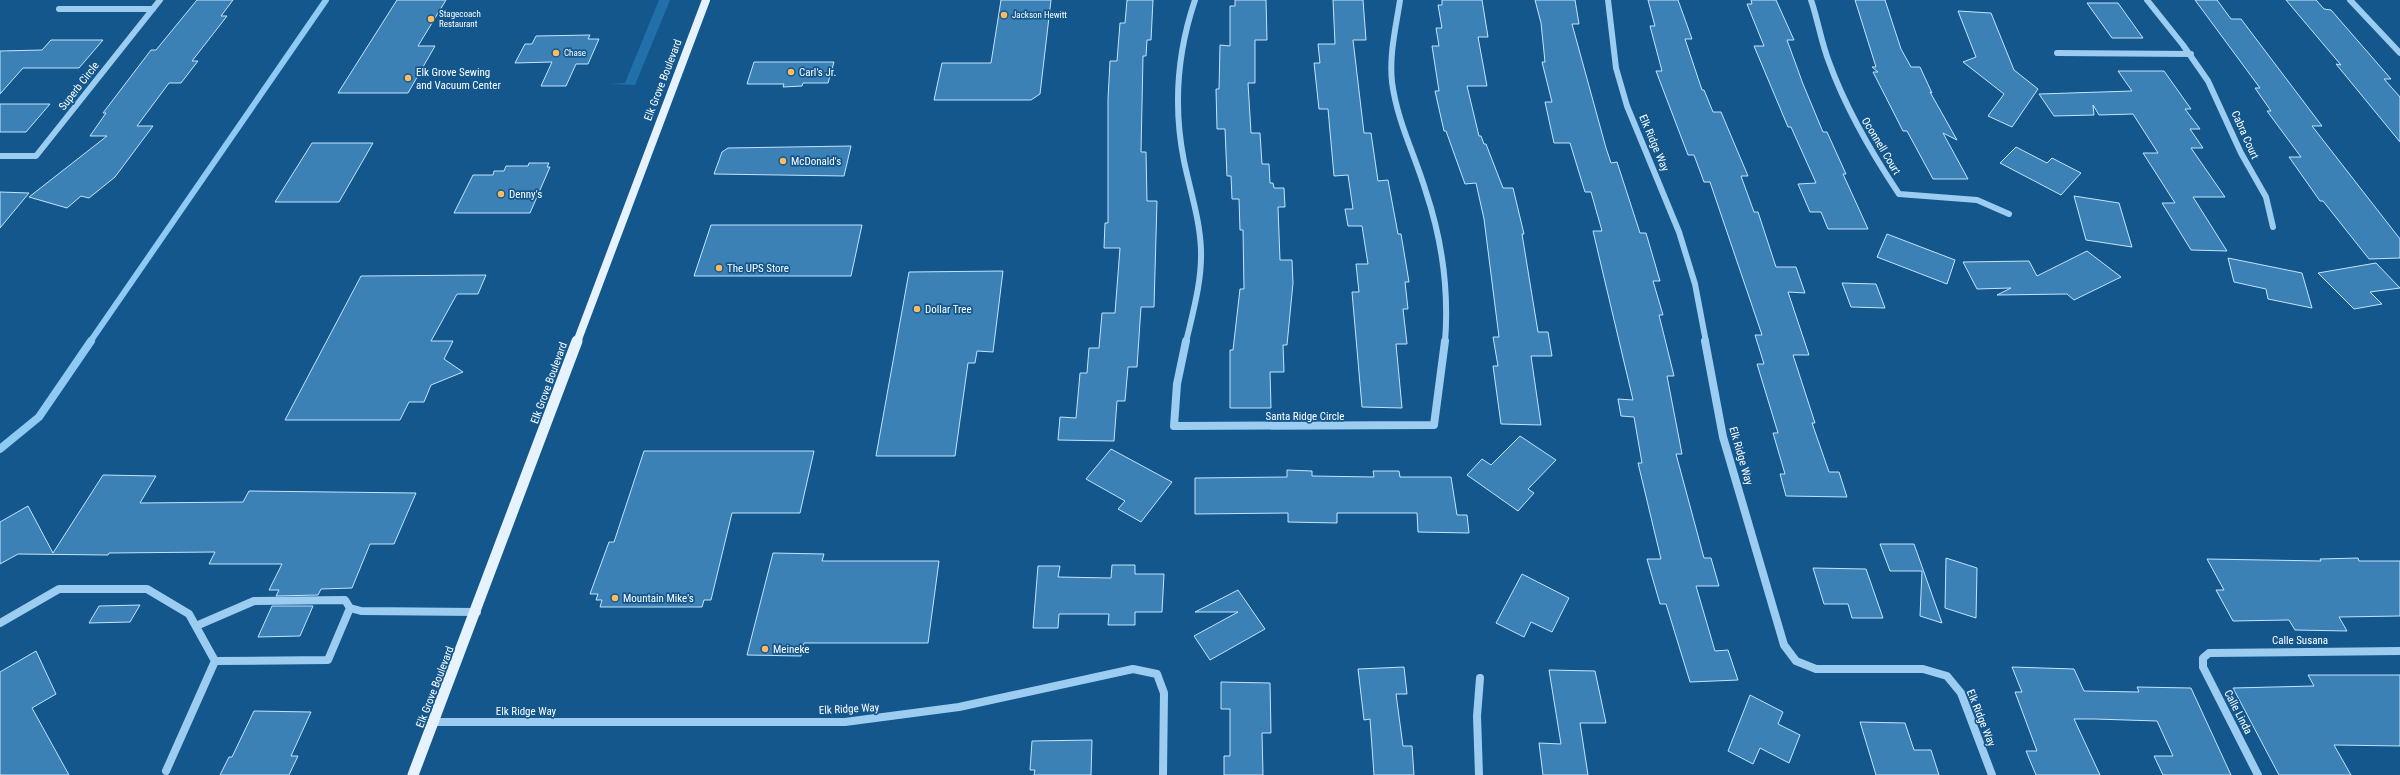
<svg xmlns="http://www.w3.org/2000/svg" width="2400" height="775" font-family="'Roboto Condensed',sans-serif">
  <style>
    .green { fill: #2270aa }
    .lines { fill: none; stroke-linecap: round; stroke-linejoin: round }
    .stream-far1 { stroke: #8ecaf4; stroke-width: 6 }
    .stream { stroke: #8ecaf4; stroke-width: 8 }
    .building { fill: #3c81b6; stroke: #c3e4fc }
    .minor-far1 { stroke: #9ccdf1; stroke-width: 6 }
    .minor { stroke: #9ccdf1; stroke-width: 8 }
    .major-far1 { stroke: #e6f3ff; stroke-width: 8 }
    .major { stroke: #e6f3ff; stroke-width: 11 }
    .poi-dot { fill: #ffbc5c; stroke: #13578d; stroke-width: 1.5 }
    .labels { text-anchor: middle; dominant-baseline: central; stroke-width: 3.5; stroke-linejoin: round; paint-order: stroke }
    .far-poi-label { font-size: 9px; fill: #fff; stroke: #13578d; text-anchor: start }
    .poi-label { font-size: 11px; fill: #fff; stroke: #13578d; text-anchor: start }
    .street-label { font-size: 11px; fill: #fff; stroke: #13578d }
  </style>
  <rect width="100%" height="100%" fill="#13578d"/>
  <path class="green" d="M659,0H670L635,85L610,84L625,83Z"/>
  <g class="lines">
    <path class="stream-far1" d="M90,342L326,0"/>
    <path class="stream" d="M0,449L39,417L91,341"/>
  </g>
  <path class="building" d="M197,0H233L221,16H227L192,61H198L181,83H169L137,126H153L115,177L89,198L81,196L67,208L29,197L107,136H90L106,113H103L151,50H156Z
    M397,0H446L418,46H435L408,93H338Z
    M1001,0H1051L1040,94L1031,100H934L942,63H991Z
    M1127,0H1153L1151,40H1147L1146,56H1143L1141,152H1146L1147,201H1157L1154,307H1141L1137,367H1128L1125,401H1117L1114,441L1058,440L1060,417L1076,418L1080,373H1087L1089,348H1099L1102,313H1115L1120,248H1104L1105,223H1108V99L1110,61H1117L1120,23H1125Z
    M1235,0H1266L1267,40H1255V83H1248L1251,133H1260L1262,164H1269L1270,183H1273L1274,188H1284L1285,207H1278L1280,260H1292L1293,283L1287,345H1283L1284,372H1270L1271,408H1230V350H1233L1240,289H1244L1243,230H1240L1239,199H1232L1231,176H1227L1225,129H1217L1216,89H1219L1220,45L1230,46V6H1235Z
    M1333,0H1363L1366,40H1353L1364,133H1371L1378,181L1388,180L1398,234H1401L1409,282H1405L1408,309H1403L1407,344H1396L1402,408L1362,407L1352,292H1359L1356,264H1368L1362,226H1348L1345,209H1353L1348,175L1334,176L1328,109H1319L1314,63H1320L1318,44H1335Z
    M1442,0H1482L1488,37H1478L1487,86H1467L1479,136H1481L1484,144H1486L1503,188H1513L1524,234H1522L1538,332H1548L1552,356H1531L1541,425L1501,424L1493,366H1498L1493,337H1499L1484,219L1476,183L1465,184L1446,131H1444L1435,91H1439L1432,46H1439L1436,28H1442L1438,5H1442Z
    M1535,0H1575L1579,24H1572L1606,148L1611,163L1617,162L1640,233H1646L1660,281H1653L1663,315H1659L1674,376H1667L1682,454H1676L1704,558H1711L1719,586H1696L1715,651L1728,650L1738,680L1690,682L1666,604H1660L1647,559H1661L1638,463H1642L1634,417L1621,416L1618,399L1633,400L1593,231H1602L1591,192H1585L1570,143H1554L1545,102H1552L1542,62H1545L1541,23Z
    M1648,0H1678L1692,39H1685L1702,90H1704L1713,112H1721L1748,176H1741L1754,212H1758L1776,267H1796L1805,293L1788,292L1809,355H1793L1815,423H1812L1829,472H1839L1847,497L1786,496L1780,474H1785L1773,433H1778L1757,364H1764L1755,335H1762L1710,182H1704L1694,155H1688L1656,71H1662L1650,26H1655Z
    M1751,0H1776L1794,40H1787L1803,84L1823,132H1827L1846,174H1843L1868,229H1828L1821,212H1810L1798,184L1816,183L1791,127H1788L1754,46H1764L1747,4H1752Z
    M1855,0H1885L1901,49L1911,67H1920L1932,93L1930,92L1957,140L1943,133L1968,179H1933L1907,131H1903L1873,72H1878L1872,67H1876Z
    M2195,0H2217L2231,19H2241L2322,126H2312L2400,239V258L2369,259L2323,201H2320L2289,157H2301L2267,111H2271L2255,88H2260Z
    M2286,0H2316L2324,9L2331,10L2391,79H2384L2400,97V142L2336,64L2341,65Z
    M2087,3H2118L2143,38H2112Z
    M1958,11L1991,13L2014,70L2038,89L2012,127L1988,116L2004,94L1963,62L1976,57Z
    M590,35L588,39H599L588,64H576L566,86H541L552,62L515,63L525,44H532L536,36Z
    M51,40H103L79,68H23L0,94V51L42,50Z
    M754,62H834L828,83H803L802,86L783,87L784,84H747Z
    M2118,71H2164L2191,109H2185L2200,129H2190L2203,148H2191L2225,197H2193L2227,251L2191,250L2162,203H2175L2143,153H2158L2133,114L2099,115L2093,105L2094,115L2054,116L2039,94L2132,91Z
    M0,104H50L26,132H0Z
    M312,143H373L339,202H275Z
    M851,146L844,176L714,174L722,152L728,148Z
    M2016,147L2047,163L2052,158L2081,173L2061,195L2000,163Z
    M529,163H549L547,167H550L530,213H454L473,175H493L494,171H504L506,166H528Z
    M0,192L29,193L0,228Z
    M2074,196L2119,203L2132,247L2086,240Z
    M711,225H862L851,276H694Z
    M1887,234L1955,260L1947,284L1877,257Z
    M2087,251L2121,277L2074,300L2067,294L1997,295L2011,288L1977,289L1963,262L2029,261L2037,276Z
    M2228,258L2302,273L2312,308L2268,299L2266,289L2234,282Z
    M2376,263L2400,288L2370,292L2382,304L2354,309L2318,273Z
    M1003,271L993,352L977,351L975,363H968L955,456H876L909,272Z
    M486,275L478,294H457L431,341H453L444,359L463,372L431,385L424,402H409L400,420H285L361,276Z
    M1842,283L1876,284L1885,308L1851,307Z
    M1520,436L1556,460L1528,489L1534,493L1518,511L1467,475L1482,459L1491,465Z
    M1111,449L1172,482L1141,522L1118,509L1125,501L1086,479Z
    M644,451H814L800,513H732L711,600H704L702,607H600L602,600H596L598,594H590L609,542H614Z
    M1287,470L1312,471V476L1374,477L1373,471H1399L1400,477H1451L1457,515H1467L1469,533L1418,532L1417,513H1337V523L1288,522V513L1195,514V478L1287,477Z
    M103,475L156,476L140,503L243,502L249,491L416,493L394,544H370L352,588L321,589L318,595L276,596L279,590H269L282,564H209L215,552L109,553L108,555L18,554L0,564V522L28,506L53,553Z
    M1880,544H1914L1942,623L1920,616L1922,571H1890Z
    M773,553L824,554L822,561H939L928,643H804L801,656L747,655Z
    M1946,558L1977,568L1976,618L1945,608Z
    M2358,558L2359,561H2400V616L2339,617L2347,631L2295,630L2289,620L2233,621L2216,590H2224L2207,559L2321,561L2320,559Z
    M1112,565H1135V574H1164L1162,612H1135V625H1108L1109,614H1059L1058,628H1033L1038,566H1060L1058,577L1111,578Z
    M1813,568L1866,569L1883,618H1852L1848,604H1824Z
    M1522,574L1569,598L1552,632L1531,622L1524,637L1496,623Z
    M1238,590L1265,629L1210,660L1194,636L1238,612H1195Z
    M140,605L130,622L89,623L99,606Z
    M272,606H313L300,636L258,637Z
    M36,651L56,694L32,708L69,775H0V672Z
    M1404,667L1407,694H1396L1403,746H1412L1414,775H1374L1370,719L1364,720L1358,669Z
    M2012,667L2074,669L2084,691L2139,692L2137,687L2191,688L2231,775H2163L2154,756H2173L2157,721L2095,719H2074L2100,775H2036L2026,751H2037L2015,692H2022Z
    M1549,670L1595,671L1606,723H1580L1588,775H1543L1539,743L1561,744Z
    M2308,675H2400V746L2334,745L2351,775H2279L2233,688L2314,686Z
    M1221,682L1270,683L1271,733H1262L1263,775H1224V756H1230V709H1221Z
    M1750,695L1783,712L1778,724L1800,735L1789,763L1760,748L1753,764L1728,751Z
    M254,711L311,712L291,756H298L289,775H220L229,757H232Z
    M1860,722L1905,723L1914,750H1931L1939,775H1876Z
    M1092,740L1091,775H1034L1035,770H1030L1032,741Z"/>
  <g class="lines">
    <path class="minor-far1" d="M1400,0C1396,27 1389,54 1392,82C1397,121 1415,155 1426,192C1442,240 1449,292 1445,342
      M1608,0L1616,68L1627,106L1679,232L1695,284L1706,342
      M1811,0C1818,20 1821,42 1829,62C1846,109 1871,152 1899,194L1977,200L2009,214
      M2147,0L2183,45L2208,81L2241,153L2266,197L2273,227
      M2350,0L2400,53
      M59,9H153
      M2057,53L2191,54
      M0,156H36L160,0
      M1186,342C1193,312 1202,281 1201,250C1200,220 1190,190 1184,161C1173,106 1177,53 1195,0"/>
    <path class="minor" d="M1186,341L1177,384L1174,426L1434,425L1445,341
      M1705,341L1723,437L1784,645L1796,661L1816,669H1923L1947,676L1961,693L1992,775
      M0,623L59,589H147L189,614L215,661
      M196,626L254,601L345,600L350,608L361,611L477,612
      M215,661L328,660L350,608
      M434,722H845L959,707L1133,669L1157,674L1164,693L1163,775
      M166,771L215,661
      M1479,775L1477,716L1480,678
      M2258,775L2203,667V658L2209,653L2400,651"/>
    <path class="major-far1" d="M577,342L706,0"/>
    <path class="major" d="M413,775L577,341"/>
  </g>
  <g class="poi-dot">
    <circle cx="1004" cy="15" r="4"/>
    <circle cx="431" cy="19" r="4"/>
    <circle cx="556" cy="53" r="4"/>
    <circle cx="791" cy="72" r="4"/>
    <circle cx="408" cy="78" r="4"/>
    <circle cx="783" cy="161" r="4"/>
    <circle cx="501" cy="194" r="4"/>
    <circle cx="719" cy="268" r="4"/>
    <circle cx="917" cy="309" r="4"/>
    <circle cx="615" cy="598" r="4"/>
    <circle cx="765" cy="649" r="4"/>
  </g>
  <g class="labels">
    <g class="far-poi-label">
      <text x="439" y="14">Stagecoach<tspan x="439" dy="10">Restaurant</tspan></text>
      <text x="1012" y="15">Jackson Hewitt</text>
      <text x="564" y="53">Chase</text>
    </g>
    <g class="poi-label">
      <text x="416" y="72">Elk Grove Sewing<tspan x="416" dy="13">and Vacuum Center</tspan></text>
      <text x="799" y="72">Carl's Jr.</text>
      <text x="791" y="161">McDonald's</text>
      <text x="509" y="194">Denny's</text>
      <text x="727" y="268">The UPS Store</text>
      <text x="925" y="309">Dollar Tree</text>
      <text x="623" y="598">Mountain Mike's</text>
      <text x="773" y="649">Meineke</text>
    </g>
    <g class="street-label">
      <text transform="translate(663 80) rotate(-69)">Elk Grove Boulevard</text>
      <text transform="translate(79 86) rotate(-52)">Superb Circle</text>
      <text transform="translate(2245 135) rotate(66)">Cabra Court</text>
      <text transform="translate(1654 143) rotate(67)">Elk Ridge Way</text>
      <text transform="translate(1881 146) rotate(59)">Oconnell Court</text>
      <text transform="translate(549 383) rotate(-70)">Elk Grove Boulevard</text>
      <text x="1305" y="416">Santa Ridge Circle</text>
      <text transform="translate(1741 456) rotate(74)">Elk Ridge Way</text>
      <text x="2300" y="640">Calle Susana</text>
      <text transform="translate(435 687) rotate(-69)">Elk Grove Boulevard</text>
      <text transform="translate(849 709) rotate(-3)">Elk Ridge Way</text>
      <text x="526" y="711">Elk Ridge Way</text>
      <text transform="translate(2238 712) rotate(63)">Calle Linda</text>
      <text transform="translate(1981 718) rotate(68)">Elk Ridge Way</text>
    </g>
  </g>
</svg>
